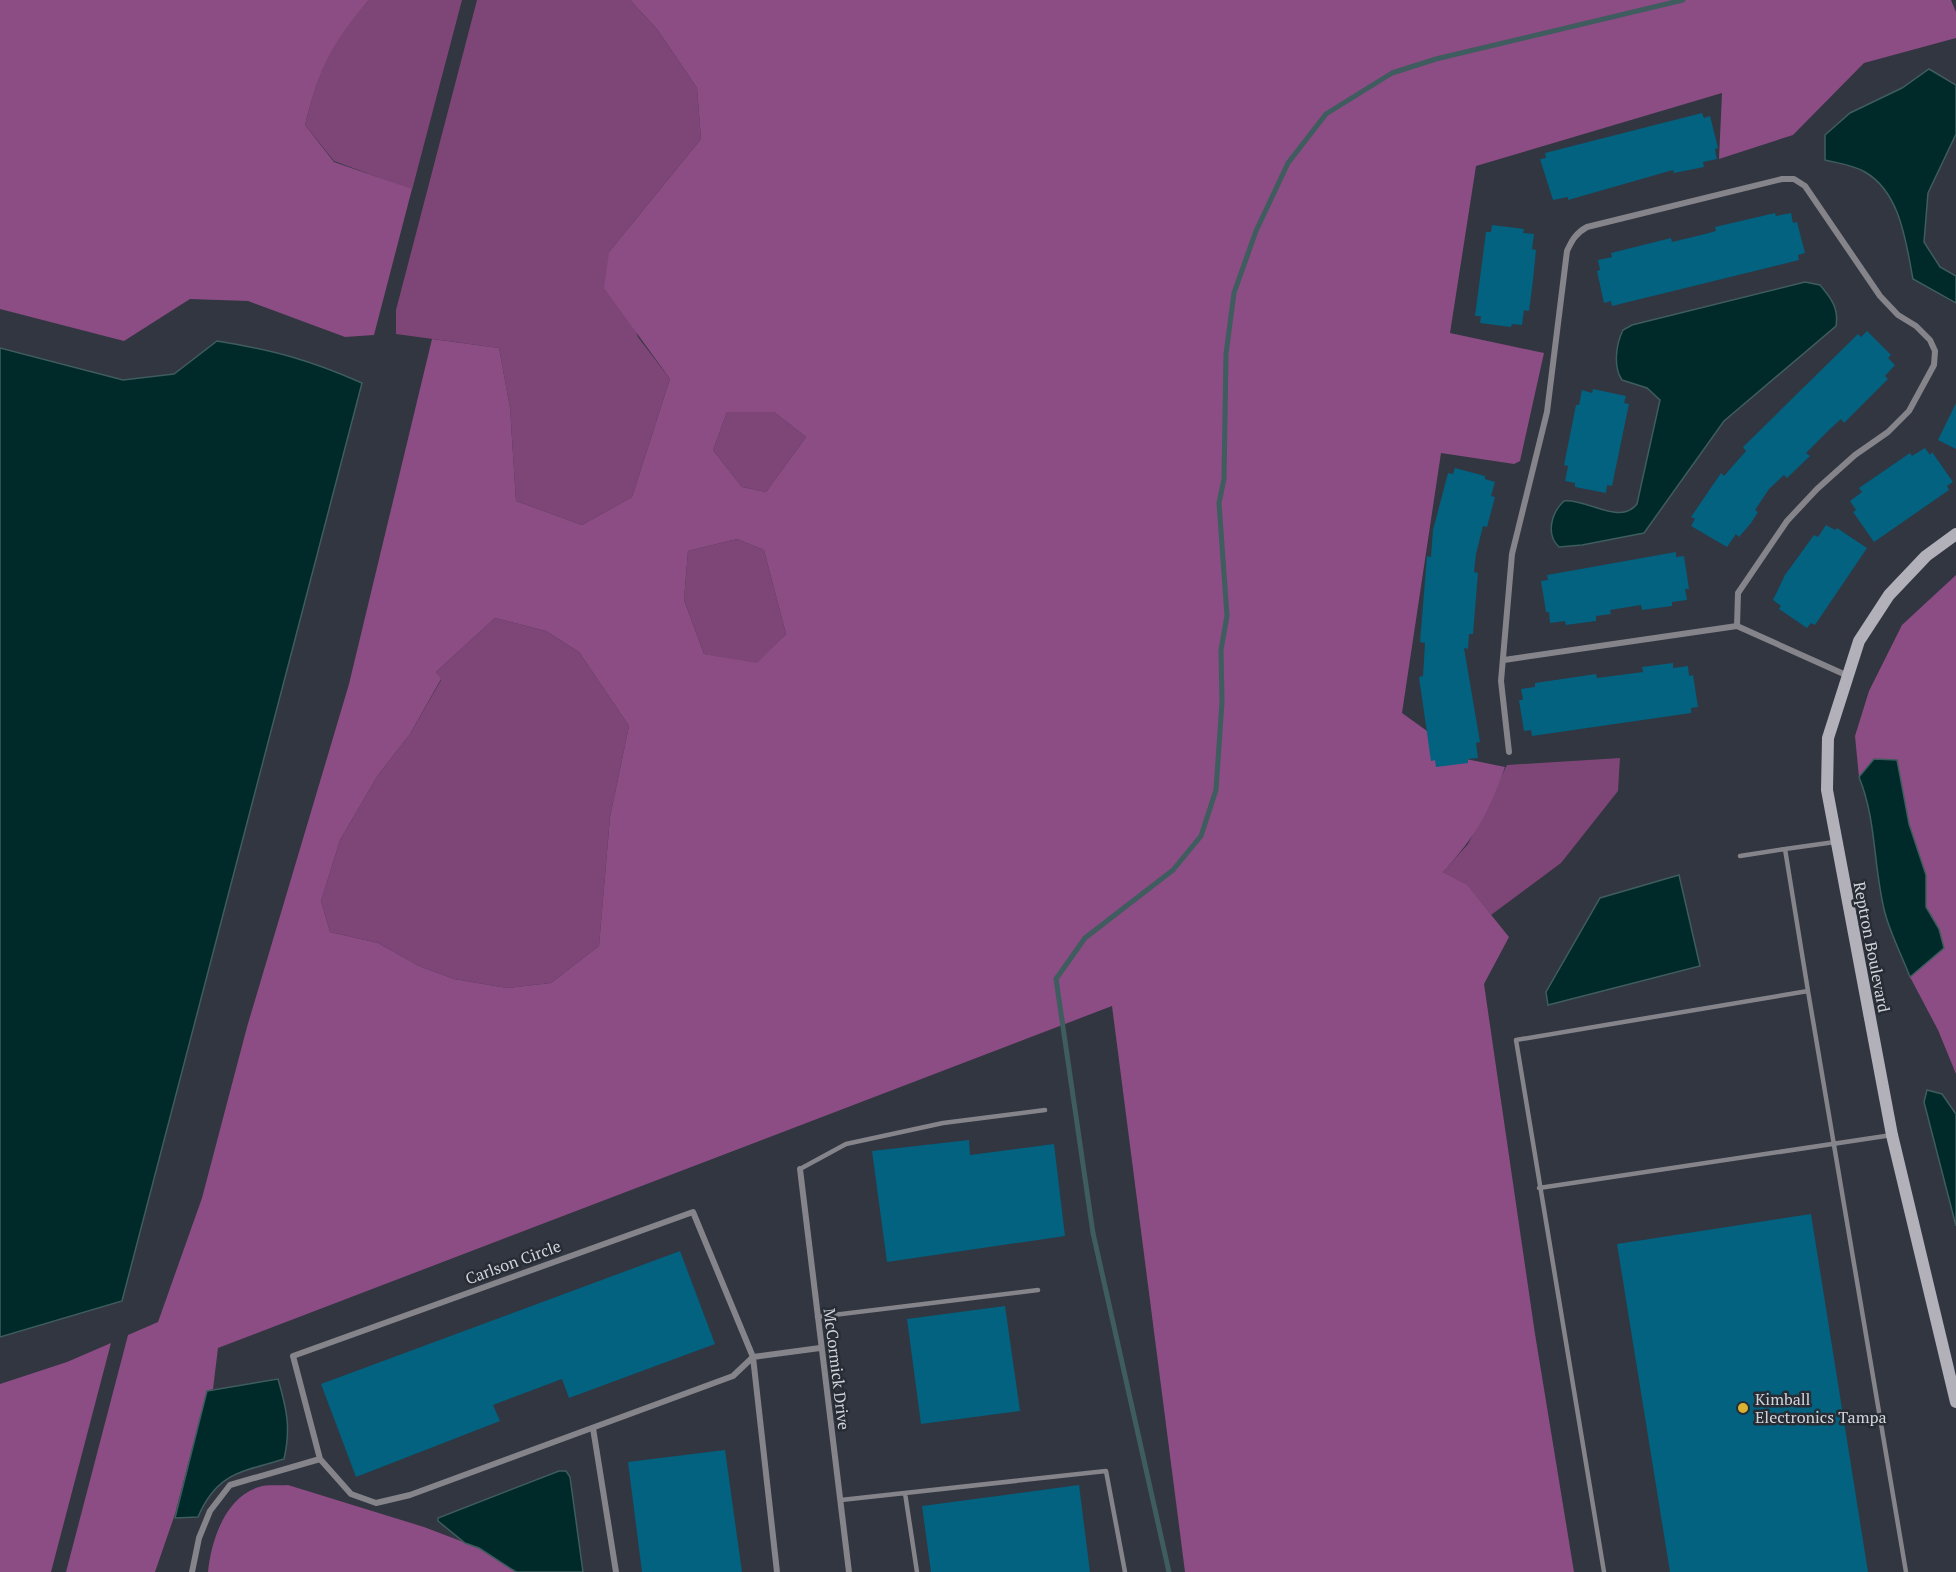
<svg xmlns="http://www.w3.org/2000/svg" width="1956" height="1572" font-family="'PT Serif',serif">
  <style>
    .green { fill: #7e4577 }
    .forest { fill: #8b4d84; fill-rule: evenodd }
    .water { fill: #002929; stroke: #3f5c5e; stroke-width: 1.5 }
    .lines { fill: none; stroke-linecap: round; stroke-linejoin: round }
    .stream { stroke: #3f5c5e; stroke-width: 5 }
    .building { fill: #026280 }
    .lane { stroke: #85848a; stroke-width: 4.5 }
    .street { stroke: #85848a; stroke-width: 6 }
    .secondary { stroke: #b2b0b9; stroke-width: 12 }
    .poi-dot { fill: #dab333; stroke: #272c35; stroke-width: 2 }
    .labels { text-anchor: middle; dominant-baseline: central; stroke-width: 5; stroke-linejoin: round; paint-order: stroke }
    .street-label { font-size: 16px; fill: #d1d4da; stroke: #272c35 }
    .poi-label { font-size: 16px; fill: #d1d4da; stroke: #272c35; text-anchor: start }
  </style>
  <rect width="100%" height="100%" fill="#313640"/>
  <path class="green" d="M369,0H462L412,190L334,161L305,125C319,69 330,44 369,0Z
    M477,0H630L657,29L697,88L701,139L609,252L638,337L670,379L632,497L582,525L516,501L510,408L499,348L396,334V310Z
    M727,412H774L806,437L766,492L742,487L713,450Z
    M737,539L764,550L786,634L757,664L704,654L684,600L688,551Z
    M495,618L546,631L579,652L629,726L610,817L599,946L551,983L507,988L454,979L419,966L378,943L330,932L321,901L340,840L378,775L410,734L441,680L436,672Z
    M1620,758L1618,791L1561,863L1491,915L1466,885L1443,872L1468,844L1507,765Z"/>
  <path class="forest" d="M0,0H369C331,44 319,69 305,125L334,162L412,189L374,335L345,337L248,301L190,299L124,341L0,309Z
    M630,0H1951L1956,12V38L1864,63L1793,135L1719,159L1722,93L1476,166L1450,333L1544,353L1520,461L1514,464L1441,453L1402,713L1466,759L1505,767C1489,812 1476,836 1443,872L1467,885L1509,937L1484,984L1535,1334L1574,1572H1185L1112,1006L218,1348L213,1389L207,1391L175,1514L155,1572H66L128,1335L158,1322L202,1198L247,1027L349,684L432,339L499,348L510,408L516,501L582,525L632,497L670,379L604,288L609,252L701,139L697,88L657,29ZM727,412H774L806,437L766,492L742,487L713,450ZM737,539L764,550L786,634L757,663L704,654L684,600L688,551ZM495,618L546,631L579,652L629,726L610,817L599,946L551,983L507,988L454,979L419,966L378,943L330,932L321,901L340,840L378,775L410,734L441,679L436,672Z
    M1956,575V1074L1938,1030L1910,977L1944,948L1939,929L1926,907V875L1909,824L1897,760H1874L1859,777L1855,736L1869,691L1902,625Z
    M111,1343L51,1572H0V1384L67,1362Z
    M288,1485L424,1527L479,1548L516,1572H208C211,1541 225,1497 259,1487C268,1484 279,1486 288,1485Z"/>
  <path class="water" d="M1929,69L1956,85V134L1928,193L1924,242L1940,267L1956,276V303L1913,279C1906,243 1901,193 1865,172C1854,165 1837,163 1825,160V135L1850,113L1902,88Z
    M1805,282L1820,285C1831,298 1839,308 1836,326L1724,421L1644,533L1582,545L1559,547C1545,534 1552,512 1564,501C1586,498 1620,526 1637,504L1660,400L1647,388L1622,380C1613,367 1616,344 1623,330L1632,325Z
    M217,341C273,350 310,360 362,383L122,1301L0,1337V348L123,380L174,374Z
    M1874,759L1897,760L1909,824L1926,875V907L1939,929L1944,948L1910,977C1902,956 1891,935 1885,913C1873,867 1877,821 1859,777Z
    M1679,875L1700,966L1548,1005L1546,992L1600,898Z
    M1927,1090L1942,1094L1956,1114V1226L1924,1102Z
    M278,1379C287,1410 291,1428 284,1459C242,1472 217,1472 198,1517L175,1518L207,1391Z
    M559,1471H566L570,1477L583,1572H516L479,1548L465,1543L438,1521V1518Z"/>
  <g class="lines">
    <path class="stream" d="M1169,1572L1093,1233L1056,979L1085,938L1173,870L1201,836L1216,790L1222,702L1221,650L1227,616L1219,503L1224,479L1226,354L1234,293L1256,231L1288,163L1326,114L1392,73L1436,59L1683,0"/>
  </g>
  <path class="building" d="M1702,113L1704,118L1710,116L1718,148L1715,149L1717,159L1703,162L1704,167L1674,173L1673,170L1568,200V197L1553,200L1540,159L1546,158L1545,153Z
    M1775,213L1776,216L1791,213L1793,223L1797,222L1805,253L1798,255L1799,260L1612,306L1611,301L1604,303L1597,271L1600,270L1598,260L1612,257L1611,253L1671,238L1672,242L1701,235L1716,231L1715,227Z
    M1492,225L1524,229L1523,233L1534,234L1532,249L1536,250L1533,280L1529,311L1524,310L1522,325L1512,324L1511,327L1480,323L1481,316H1475L1486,232H1491Z
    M1867,331L1891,355L1888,358L1895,365L1885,376L1888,379L1844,423L1841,419L1830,429L1806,453L1810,456L1787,478L1784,475L1769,489L1755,510L1758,512L1751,523L1739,537L1736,534L1727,547L1691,526L1695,519L1691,517L1721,473L1724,476L1746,451L1743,447L1858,334L1861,337Z
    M1593,389L1626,396L1624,403L1629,404L1612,486L1607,485L1606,493L1575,487V483L1565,481L1568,466L1564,465L1576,405H1579L1582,390L1592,393Z
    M1956,403V449L1938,440Z
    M1925,448L1930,455L1932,452L1953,482L1947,486L1949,490L1874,542L1853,512L1856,510L1850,501L1862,492L1859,488L1910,453L1912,456Z
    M1455,468L1485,476V479L1495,482L1491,496L1495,497L1487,527L1483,526L1476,554L1474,572L1478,573L1473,634H1469L1468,649L1464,648L1480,742L1476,743L1478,758L1468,759V763L1436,767L1435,760L1431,761L1419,677L1423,676L1425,643L1420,642L1427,556L1431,557L1433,530L1448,473L1453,474Z
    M1826,525L1835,530L1837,528L1867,548L1815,625L1811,623L1807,628L1779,609L1781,606L1773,600L1785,575L1814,535L1818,537Z
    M1676,552V557L1684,556L1689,589H1685L1687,600L1672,602V606L1642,610L1641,605L1610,610L1611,614L1596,616V621L1566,625L1565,621L1550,623L1549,612H1546L1541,581L1548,580L1547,575Z
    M1673,663V668L1688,666L1689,676L1693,675L1698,707L1691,708V713L1532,736L1531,730L1524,731L1519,700H1523L1521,689L1535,687V683L1596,674L1597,678L1643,672L1642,667Z
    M969,1140L970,1155L1054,1144L1065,1236L887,1262L872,1151Z
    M1811,1214L1868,1572H1670L1617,1244Z
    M680,1251L715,1344L569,1398L562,1379L493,1405L500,1421L356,1477L321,1384Z
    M1005,1306L1020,1411L921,1424L907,1319Z
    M725,1450L742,1572H642L628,1462Z
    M1079,1485L1090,1572H931L922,1506Z"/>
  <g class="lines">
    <path class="lane" d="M1740,856L1785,849
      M1808,991L1785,849L1835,842
      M800,1169L846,1144L943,1123L1045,1110
      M1539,1188L1892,1135
      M817,1317L1038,1290
      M905,1493L917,1572
      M841,1500L1106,1471L1125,1572
      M1604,1572L1516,1040L1808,991L1906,1572"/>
    <path class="street" d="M1504,660L1737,626
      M1509,752L1501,681L1512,554L1547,412L1567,251C1572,240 1576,233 1587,227L1782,179H1794L1805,186L1880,296L1898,315L1916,326L1930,340L1935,351L1934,365L1909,411L1888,432L1855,455L1817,489L1787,521L1738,593L1737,626L1846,675
      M800,1169L849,1572
      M593,1428L616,1572
      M192,1572L199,1538L210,1511L230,1485L320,1459
      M777,1572L753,1357L693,1212L293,1356L320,1459L351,1494L376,1503L410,1495L733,1376L753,1357L820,1348"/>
    <path class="secondary" d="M1956,534L1926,556L1889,595L1859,641L1828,738L1827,790L1892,1135L1956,1402"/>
  </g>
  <circle class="poi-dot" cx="1743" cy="1408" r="6"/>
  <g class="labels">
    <g class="street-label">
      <text transform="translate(1872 947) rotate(79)">Reptron Boulevard</text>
      <text transform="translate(513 1262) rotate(-20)">Carlson Circle</text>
      <text transform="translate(837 1369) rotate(83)">McCormick Drive</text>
    </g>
    <g class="poi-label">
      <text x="1755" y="1399">Kimball<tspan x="1755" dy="18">Electronics Tampa</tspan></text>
    </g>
  </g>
</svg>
